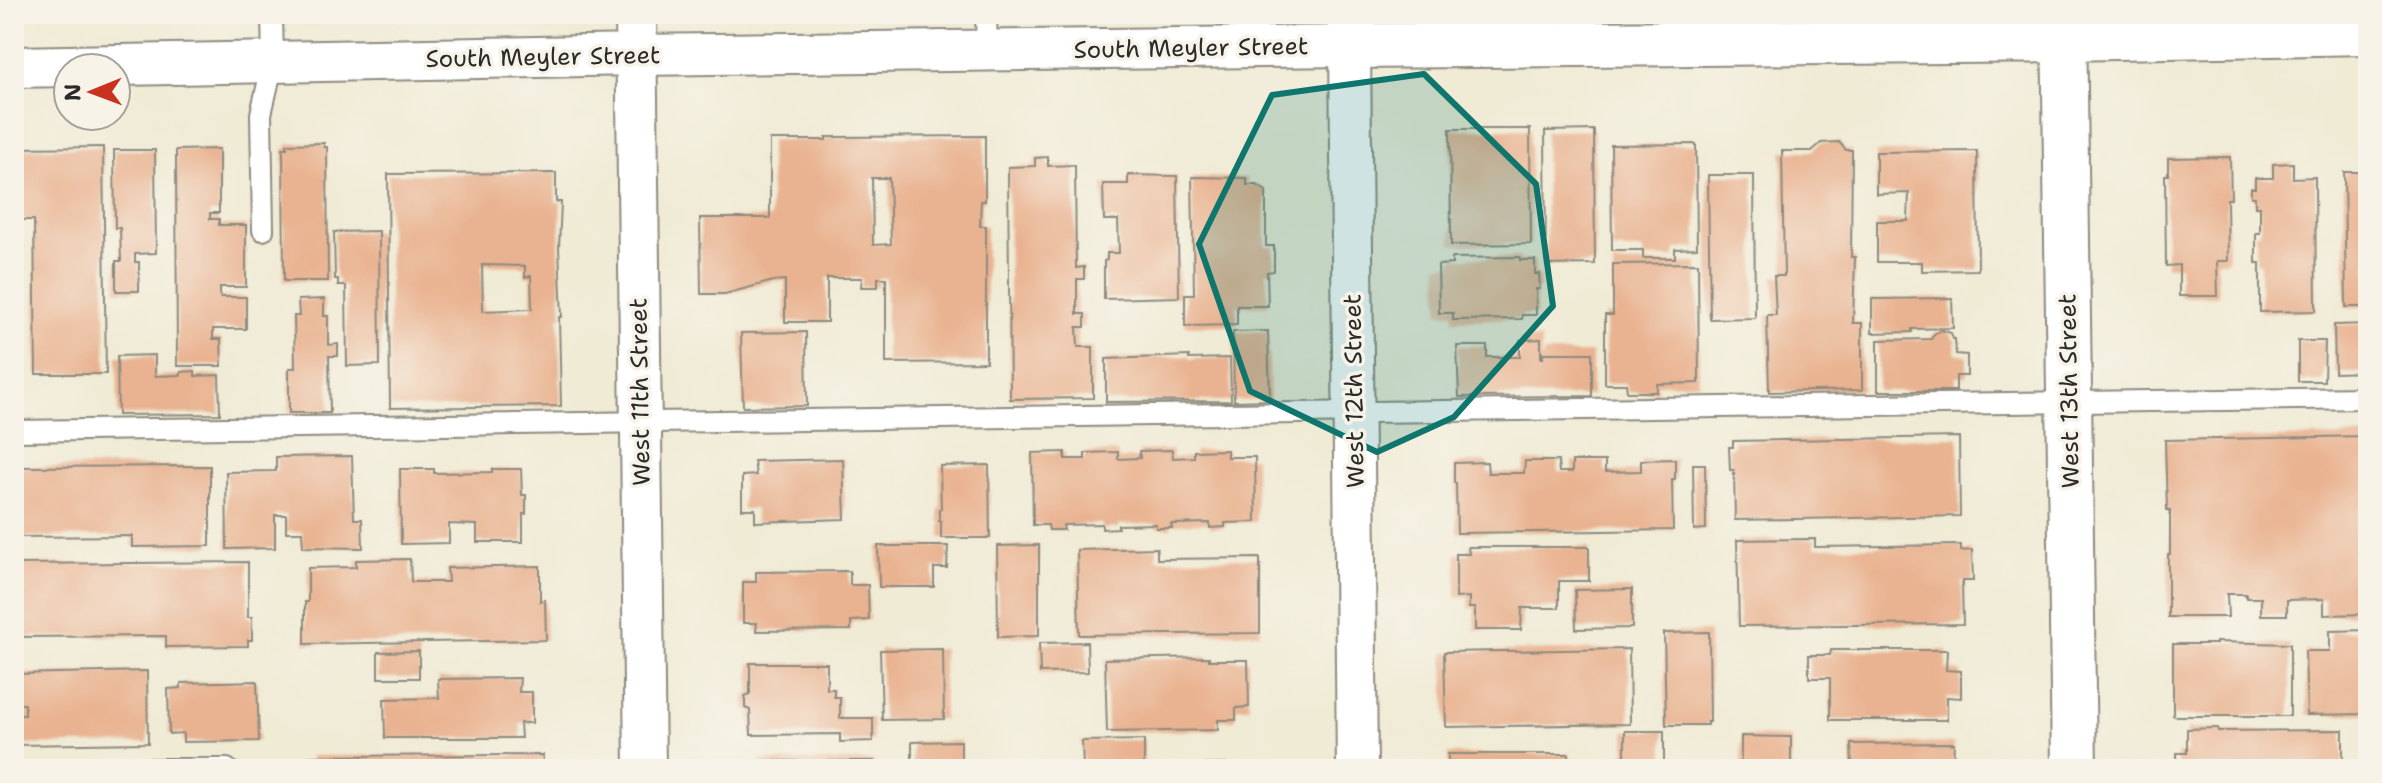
<svg xmlns="http://www.w3.org/2000/svg" width="2382" height="783" font-family="'Shantell Sans',sans-serif">
  <style>
    .building { fill: #e9b290; fill-rule: evenodd }
    .lines { fill: none; stroke-linecap: round; stroke-linejoin: round }
    .lane-casing { stroke: #8e8b80; stroke-width: 24 }
    .street-casing { stroke: #8e8b80; stroke-width: 44 }
    .secondary-casing { stroke: #8e8b80; stroke-width: 48 }
    .lane { stroke: #fff; stroke-width: 20 }
    .street { stroke: #fff; stroke-width: 40 }
    .secondary { stroke: #fff; stroke-width: 44 }
    .marked { fill: #0f766e; fill-opacity: 0.2; stroke: #0f766e; stroke-width: 6; stroke-linejoin: round }
    .labels { text-anchor: middle; dominant-baseline: central; stroke-width: 7; stroke-linejoin: round; paint-order: stroke }
    .street-label { font-size: 24px; fill: #2b2b2b; stroke: #f7f3e8 }
  </style>
  <rect width="100%" height="100%" fill="#f7f3e8"/>
  <filter id="ink" filterUnits="userSpaceOnUse"><feTurbulence type="fractalNoise" baseFrequency=".0125" numOctaves="2"/><feDisplacementMap in="SourceGraphic" scale="16" xChannelSelector="R" yChannelSelector="G"/><feConvolveMatrix kernelMatrix="1 2 1 2 8 2 1 2 1" color-interpolation-filters="sRGB"/></filter>
  <filter id="wash" filterUnits="userSpaceOnUse"><feTurbulence type="fractalNoise" baseFrequency=".006" numOctaves="4" result="noise"/><feDisplacementMap in="SourceGraphic" scale="32" xChannelSelector="R" yChannelSelector="G"/><feGaussianBlur stdDeviation="1.8" result="paint"/><feColorMatrix in="noise" values="0 0 0 0 0 0 0 0 0 0 0 0 0 0 0 0 0 1.4 0 .05"/><feComposite in="paint" operator="in"/></filter>
  <g filter="url(#wash)">
    <rect width="100%" height="100%" fill="#f0ebd5"/>
    <g id="blocks">
      <path class="building" d="M1450,129H1530L1531,244L1451,245Z
        M1594,130L1595,264L1546,265L1545,131Z
        M985,136V201H981L980,226H986V362L886,363V278H878V287H861L862,278H827V322H785V280L773,281L725,294H701L700,218H770V140H826V137H829ZM872,178H889L891,244L873,245Z
        M1839,142L1846,150H1852L1851,257H1855L1853,323H1862V390L1769,392L1767,315H1776L1774,276H1784L1782,151H1812L1821,143Z
        M324,143V147H327L328,281H284L283,148H287V144Z
        M1696,144L1697,248L1675,249V258H1643V250H1612L1611,145Z
        M103,147L106,374H36L34,220H14V148Z
        M219,149V213H210V219H219V225H246V287H220V297H246V329H213V339H221L222,366H177L176,150Z
        M114,150H155L156,253L135,254V262H139V291H116V261H121L120,228H115Z
        M1977,151L1978,270L1922,271V262H1877V221H1908L1909,193L1876,194V152Z
        M1048,157V166L1075,165L1076,268L1084,267V279H1077V314H1085V327H1077L1078,347H1093V398L1010,399L1008,167L1035,166V158Z
        M2230,157L2231,199H2227L2228,261H2217L2218,296H2179V265L2166,266L2165,175H2168V158Z
        M2293,163V178L2315,177L2316,311L2260,312V263H2256V233H2260V207H2255V197H2251V188H2255V178H2273V164Z
        M2364,165H2368V307H2346L2344,172H2364Z
        M556,173V202H561L559,248L562,317H559L561,406L390,408L388,174ZM482,265L525,266V277L531,276L532,309L483,311Z
        M1128,175L1177,176L1179,297L1104,299V261L1107,260V253H1119L1118,220H1104L1103,184H1128Z
        M1708,175H1754L1755,318L1710,319Z
        M1192,177L1247,178V185H1257L1266,191V246H1274V271L1267,272L1268,306H1237V325L1185,326V294H1194Z
        M379,231L380,365L347,366L346,286H338V279H335L334,232Z
        M14,257H22L23,306H14Z
        M1520,257V260H1535V274H1539L1540,289H1536V315H1522V319L1453,320V313H1439L1438,265L1452,264V258Z
        M1698,263L1699,383L1657,384V392H1627L1626,384H1605V315H1613V264Z
        M1952,298L1953,328L1912,329V332L1872,333V299Z
        M324,299V316H328V345L338,344V356H329L330,413H289V368H295L294,316H299L298,300Z
        M2368,324V372L2335,373L2334,325Z
        M1941,330L1951,333L1953,339H1955L1956,354L1967,355V376H1956V391H1878V340L1931,339L1934,334Z
        M1268,331L1270,400L1234,401L1233,332Z
        M806,332L807,406L743,407L741,333Z
        M1541,339V358H1543V353H1592V396L1459,397L1457,346H1487V357H1520V340Z
        M2298,341H2325L2324,381H2298Z
        M155,355V376L181,375V372L195,371V376L219,375L220,414L118,415L117,356Z
        M1189,356V359L1230,358L1231,401L1106,402V359Z
        M2368,436V614L2324,615V599L2287,600V615H2261V598H2246V594H2227L2228,617H2168V554H2170V511H2167L2165,440Z
        M1959,437L1960,516L1735,520L1734,470H1730L1729,447H1733V441Z
        M1172,450L1173,458L1194,457V451L1227,450V457H1255L1256,522L1225,523V527L1210,528V523L1171,524L1172,528H1156V524L1118,525V528L1102,529V524L1063,525L1064,530H1049L1048,525H1033L1032,453L1065,452V459H1085V453L1118,452V459L1140,458L1139,451Z
        M352,456L354,519H362L363,548L303,547L302,532H286V515H275V548L227,549L226,472L276,471V457Z
        M843,459L845,519L755,522V509H742V476L756,475L754,461Z
        M1675,459V479H1672L1673,530L1457,533L1456,483H1454V463L1487,462L1488,473H1524L1525,461H1558L1559,472H1572V461H1605V472L1641,471V460Z
        M1693,464H1705L1706,529L1694,530Z
        M989,465L990,538H941V521H939V509H941L940,466Z
        M210,466V546L132,547V536L16,537V467Z
        M400,469H434V473L492,472V469H521L522,495H526V514H523V542H477V525L449,524V543L401,544Z
        M1815,539V547L1961,545V551L1972,550L1973,581H1962L1963,624L1739,626L1737,540Z
        M1039,545V636L998,637L997,546Z
        M878,546H948L947,568H934V587H879Z
        M1468,547H1589V581H1559V608H1522L1521,630H1475V608H1469V597L1456,598V554H1469Z
        M1157,548V559L1260,558V633L1079,635L1077,550Z
        M410,559L411,582H448L447,568L540,566V601L545,600L546,640L305,644V602H308V568L356,567V560Z
        M248,562V617H252V640H248V646L166,647V636L16,637L14,564Z
        M850,571V585H868L869,620L851,621V630L756,631L757,623H743V582H756V572Z
        M1632,589V628L1576,629L1575,590Z
        M2368,630V714L2307,715L2305,651H2330V631Z
        M1709,632L1710,722H1707V725H1666L1664,633Z
        M1087,642L1088,672L1040,673L1039,643Z
        M2216,642L2290,644V716H2173V644H2216Z
        M943,649L944,719L882,720L880,650Z
        M1629,649L1630,724L1446,727L1444,652Z
        M1831,650H1947L1946,670L1961,671V698L1947,697V720H1830V678H1809V655H1830Z
        M419,651V678H378V652Z
        M1209,657V660H1248L1249,707L1236,708V720H1218V730L1107,732L1105,659Z
        M750,663H827V689H834V697H840V718H873V741L840,742V734L751,735L750,710L745,708V696L750,694Z
        M147,671L148,743L15,745V715H25V704H14V674Z
        M520,678L519,692H532V723H520L521,738H385L384,699L439,698L438,679Z
        M257,681L259,741L183,742V733L169,734L168,689L181,688V683Z
        M2218,728V731L2343,730V769H2177V753H2187V729Z
        M1625,731H1664V769H1625Z
        M1741,736L1791,737V769H1741Z
        M1144,740V769H1083L1082,741Z
        M961,741V769H912V742Z
        M1954,743L1953,765H1968V769H1852L1851,744Z
        M1448,754H1569V760L1579,761V769H1448Z
        M543,755V769H311V756Z
        M760,761H874V769H760Z
        M1236,764V769H1164V765Z"/>
    </g>
  </g>
  <g filter="url(#ink)">
    <use href="#blocks" fill-opacity="0" stroke="#8e8b80" stroke-width="2"/>
    <g class="lines">
      <defs>
        <path id="lane" d="M986,14L987,50
          M263,230L261,114L273,62L272,14
          M14,431L2368,398
          M142,769H227"/>
        <path id="street" d="M636,14L645,769
          M2064,40L2368,34
          M14,67L636,55L1350,46L1357,769"/>
        <path id="secondary" d="M1350,14V46L2064,40
          M2064,14L2074,769"/>
      </defs>
      <use href="#lane" class="lane-casing"/>
      <use href="#street" class="street-casing"/>
      <use href="#secondary" class="secondary-casing"/>
      <use href="#lane" class="lane"/>
      <use href="#street" class="street"/>
      <use href="#secondary" class="secondary"/>
    </g>
  </g>
  <path class="marked" d="M1424,74L1536,184L1553,306L1454,417L1377,452L1250,391L1199,244L1272,95Z"/>
  <g class="labels">
    <g class="street-label">
      <text transform="translate(1191 48) rotate(-1)">South Meyler Street</text>
      <text transform="translate(543 57) rotate(-1)">South Meyler Street</text>
      <text transform="translate(1354 391) rotate(-91)">West 12th Street</text>
      <text transform="translate(2069 391) rotate(-91)">West 13th Street</text>
      <text transform="translate(640 392) rotate(-91)">West 11th Street</text>
    </g>
  </g>
  <rect width="2382" height="783" fill="none" stroke="#f7f3e8" stroke-width="48"/>
  <g transform="translate(92 92) rotate(269)"><circle r="38" fill="#f7f3e8" stroke="#a5a39c" stroke-width="2"/>
  <path d="M0-6L14 30L0 20L-14 30Z" fill="#c8321e"/>
  <text y="-12" font-size="22" font-weight="bold" text-anchor="middle" fill="#2b2b2b">N</text>
  </g>
</svg>
